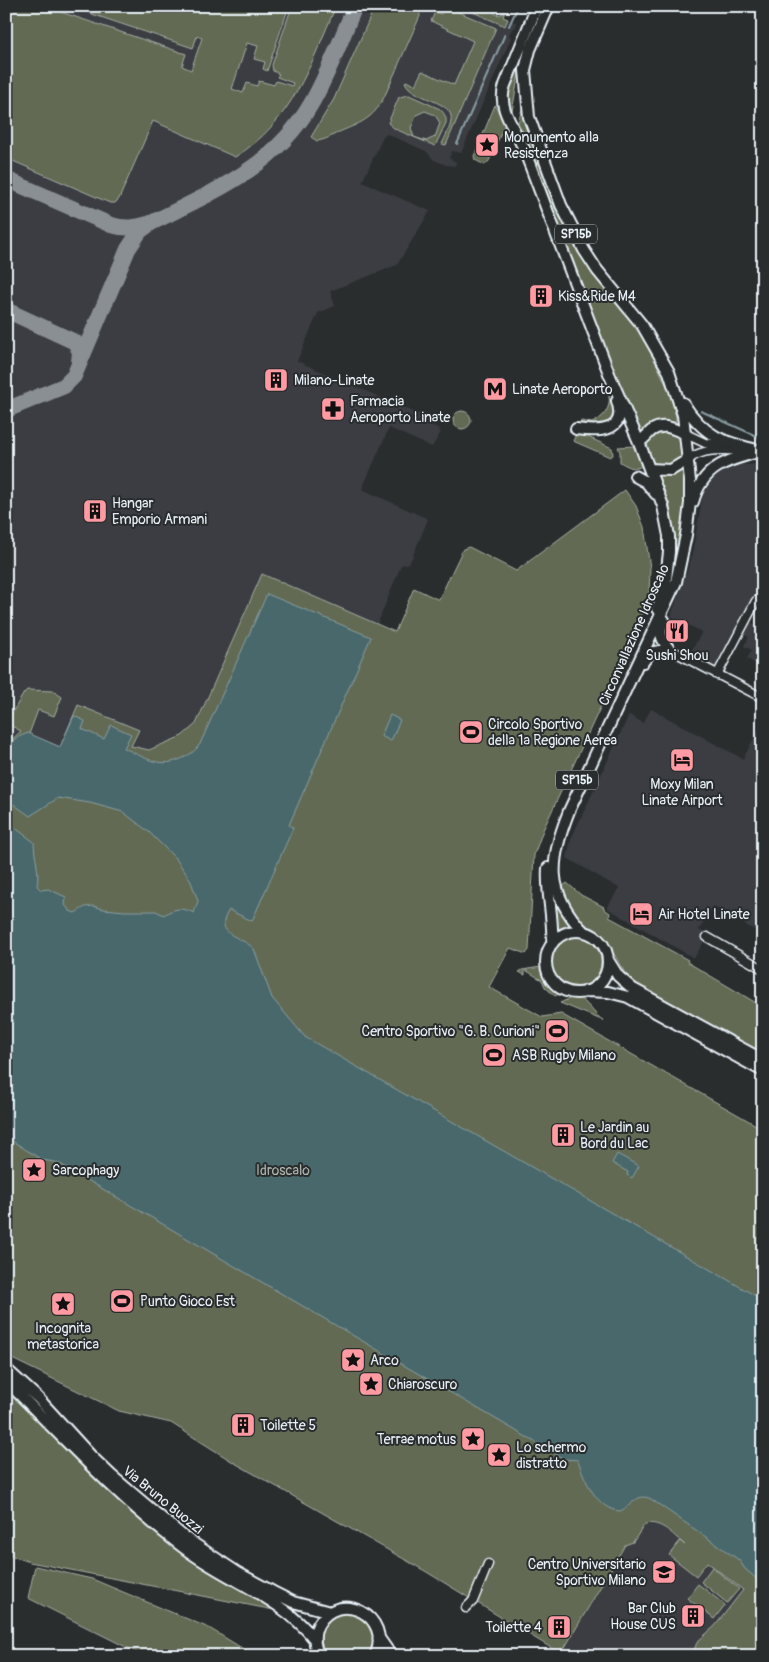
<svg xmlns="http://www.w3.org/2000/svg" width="769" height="1662" font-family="Pangolin,sans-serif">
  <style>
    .built { fill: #3b3e43 }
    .green { fill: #626b52; stroke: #a5aea5; fill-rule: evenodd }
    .water { fill: #4a676c; stroke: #899ea4 }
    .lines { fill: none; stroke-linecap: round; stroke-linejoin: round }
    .stream { stroke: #899ea4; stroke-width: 2 }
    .taxiway { stroke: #898f93; stroke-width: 16 }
    .minor-casing { stroke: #e8f1f8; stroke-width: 11 }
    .major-casing { stroke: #e8f1f8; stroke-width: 14 }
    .highway-casing { stroke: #e8f1f8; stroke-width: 15 }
    .minor { stroke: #2a2d2e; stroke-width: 8 }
    .major { stroke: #2a2d2e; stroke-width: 10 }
    .highway { stroke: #2a2d2e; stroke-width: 11 }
    .labels { text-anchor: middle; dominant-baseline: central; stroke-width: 4; stroke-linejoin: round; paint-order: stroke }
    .shield { fill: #2a2d2e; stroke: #afb6bb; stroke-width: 1 }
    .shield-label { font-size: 12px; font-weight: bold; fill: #e8f1f8 }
    .poi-label { font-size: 14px; fill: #e8f1f8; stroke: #2a2d2e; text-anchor: start }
    .street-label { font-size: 14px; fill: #e8f1f8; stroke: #2a2d2e }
    .park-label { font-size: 14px; fill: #acb5ad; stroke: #2a2d2e }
  </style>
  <rect width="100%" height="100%" fill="#2a2d2e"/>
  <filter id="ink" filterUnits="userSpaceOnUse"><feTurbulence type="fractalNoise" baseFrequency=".02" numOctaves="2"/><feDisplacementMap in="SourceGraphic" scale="10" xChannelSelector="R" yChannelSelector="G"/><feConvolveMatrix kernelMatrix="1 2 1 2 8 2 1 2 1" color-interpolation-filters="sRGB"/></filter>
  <g filter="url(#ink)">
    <path class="built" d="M6,6H507L503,17L517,23L515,28L512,29L509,35L511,38L461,153L452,151L449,158L456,162L455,166L446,165L434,160L426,151L387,134L383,137L362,182L430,211L397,265L330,291L335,306L318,313L297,361L430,419L428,424L440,429L439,431L441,432L432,447L389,428L362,489L428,519L411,560L407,564L401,565L377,625L262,574L196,724L182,736L149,750L130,747L138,730L79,706L60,747L21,731L6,745Z
      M763,464V601L757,600L746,620L763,628V668L747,659L752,650L744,646L749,637L740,632L717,675L687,659L702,632L671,616L691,560L704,488L718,473L741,465Z
      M651,709L743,759L763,721V935L713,906L699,930L708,935L694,958L607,908L619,888L567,858L571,839L629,715L643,723Z
      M651,1522L659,1524L744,1590L715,1626L697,1642L692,1656H564L561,1654L625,1545L633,1542L645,1524Z"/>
    <path class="green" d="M6,6H43L186,54L182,66L191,70L202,38L197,36L193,48L68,6H289L267,71L263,69L265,62L254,59L258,46L247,43L232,89L243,93L247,83L257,86L259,81L274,85L276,81L292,86L293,83L277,77L279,74L273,71L272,65L292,6H336C311,64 292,122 235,157L153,121L119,199L115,203H110L6,158Z
      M375,6H419L420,16L386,93C375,118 363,122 339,132C332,136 325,140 317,141L311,137L334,99Z
      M459,6H497L494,13L499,15L505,12L503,17L508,19L505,26Z
      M444,8H449L496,28L446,145L442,144C445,137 450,129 451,121C455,100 412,100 405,82L406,81L415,85L422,71L454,85L473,41L431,21L435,12L441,14Z
      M527,42L520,67L513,106L512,111L509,113L506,97Z
      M409,95L440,109C444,113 447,117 446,123L435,146L395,129L388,123L399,97ZM425,111L435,115L440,123L435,137L426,141L414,137L411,128L416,115Z
      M495,105L505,124L489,161L485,165L475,160L474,156Z
      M523,106L525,118L537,152L530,154L517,126Z
      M535,159L540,160L557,207L644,337L670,393L676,417V424L667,422L643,433L640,432L614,374L533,161Z
      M609,396L614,408L611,420L602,426L580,425L581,421L592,423C603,418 611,409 609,396Z
      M453 420a9 9 0 1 1 18 0a9 9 0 1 1-18 0Z
      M647 448a18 18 0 1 1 36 0a18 18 0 1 1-36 0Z
      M577,432L612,448L613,455L610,457L573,441Z
      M634,446L643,466C633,470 629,467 620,462V452L618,447Z
      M684,471C688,506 682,548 670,582C677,540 672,517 658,478V474L669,475Z
      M625,490L636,506L644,527L650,568L649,594L635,633L543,830L534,855L529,950L526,954L510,948L489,987L542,1017L561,1014L763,1129V1656H692L697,1642L715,1626L743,1590L707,1562L696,1576L669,1555L680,1541L685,1545C673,1535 661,1520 645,1524L633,1542L625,1545L561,1654L425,1571L233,1462L171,1423L119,1411L6,1356V745L21,731L6,723L24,693L27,690L53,691L62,697L54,716L38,710L29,734L60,747L78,705L139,730L131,746L149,750L182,736L196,724L262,574L395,632L414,588L437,599H439L463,549L469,547L516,571Z
      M567,883L581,895L604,907V909L610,913L609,917L688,960L687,962L763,1007V1054L637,984L625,973L611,949L607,939L597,931L578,923L561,891L563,886Z
      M553,889L563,914L569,923L565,928L557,929L552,897Z
      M551 962a25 25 0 1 1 50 0a25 25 0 1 1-50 0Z
      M541,967L548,984L559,994L555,996L545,987L542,980L527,971H525V975L519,972L522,970Z
      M575,996C589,1002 592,1013 604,1021L560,1003Z
      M6,1388L132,1514L279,1611L30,1562L6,1554Z
      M35,1566L92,1579L209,1628L255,1656H144L28,1598Z
      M712,1567L739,1589L727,1603L701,1582Z
      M698,1584L725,1605L714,1619L687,1598Z
      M341,1613C368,1612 381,1632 369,1656H325C316,1637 322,1621 341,1613Z"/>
    <path class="water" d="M267,594L371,637L289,825L293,828L252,921L229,910C212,936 241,935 254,949L272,998L305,1037L763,1300V1584L745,1569L739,1560L651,1499C637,1492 632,1506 620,1511C597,1510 584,1479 578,1460L564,1459L60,1164L55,1162L42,1160L6,1137V821L34,842C34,857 40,871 37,886L41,890L48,889L66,897L65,905L70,911L75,913L85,907L93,906L104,909L125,911H156L164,915C174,908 182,907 194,913L198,901L190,879L176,859L149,832L123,812L90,803L58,798L30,816L6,799V749L16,738L28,733L60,747L74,716L85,721L82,729L104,739L111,725L131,734L124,748C146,758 161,770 185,757C192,753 196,750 200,744Z
      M390,715L400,720L391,741L381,736Z
      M617,1154L639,1166L632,1178L627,1175L628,1172L612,1163Z"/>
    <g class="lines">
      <path class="stream" d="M509,26L518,6
        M457,144L505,34
        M701,411L763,439"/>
      <path class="taxiway" d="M6,179L111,225C125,229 135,228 148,224
        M6,310L75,342L80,352L79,362
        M6,410L64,386L74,376L128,249L140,231L151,223C213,192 275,167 311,104C329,73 341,39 355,6"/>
      <defs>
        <path id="minor" d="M686,434L705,443L732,447
          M689,459C706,446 730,451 751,451
          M669,649L763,698
          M717,675L756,601
          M707,937L763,969
          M466,1608L473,1601L488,1564"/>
        <path id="major" d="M537,6L505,85C497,106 512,125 521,143C525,150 527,158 530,165L610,376L639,442L663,506L669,536V552L665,588L657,609
          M549,6L530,50L525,70L529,117L561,205L584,250L597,270L642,325L669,372L683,415L690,481V503L686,535L676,582L569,811C550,859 545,892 584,932
          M683,403C704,437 723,442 761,451
          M576,429C597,432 628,433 617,401
          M639,442C644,439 647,435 651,431C663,422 674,429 686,434
          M649,469L671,470L689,459
          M635,476L646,482L656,494
          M693,502C703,465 729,460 762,451
          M643,662L650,653L669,649C661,639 658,632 664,620
          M548,868C546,893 554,918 552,944
          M546 962a31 31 0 1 1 62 0a31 31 0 1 1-62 0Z
          M608,960L618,976L633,989L763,1060
          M586,991L608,992L628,997L763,1071
          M6,1369L38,1398L91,1456L112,1476L184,1537L238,1573L273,1592L293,1602L330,1612
          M6,1381C64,1438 119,1499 184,1548C226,1580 282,1597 315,1640
          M319,1656C314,1646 313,1635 318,1625C338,1588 394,1616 375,1656"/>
        <path id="highway" d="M379,1639L391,1656"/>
      </defs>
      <use href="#minor" class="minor-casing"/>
      <use href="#major" class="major-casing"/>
      <use href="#highway" class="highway-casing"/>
      <use href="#minor" class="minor"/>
      <use href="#major" class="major"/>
      <use href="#highway" class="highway"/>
    </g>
  </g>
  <defs>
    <symbol id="sight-square" viewBox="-11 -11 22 22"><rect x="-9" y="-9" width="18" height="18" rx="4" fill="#ff9aa2" stroke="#2a2d2e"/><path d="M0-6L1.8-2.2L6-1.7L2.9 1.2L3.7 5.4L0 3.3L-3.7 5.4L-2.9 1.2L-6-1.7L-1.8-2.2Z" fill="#111"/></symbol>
    <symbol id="building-square" viewBox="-11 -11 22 22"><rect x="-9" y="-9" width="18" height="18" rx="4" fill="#ff9aa2" stroke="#2a2d2e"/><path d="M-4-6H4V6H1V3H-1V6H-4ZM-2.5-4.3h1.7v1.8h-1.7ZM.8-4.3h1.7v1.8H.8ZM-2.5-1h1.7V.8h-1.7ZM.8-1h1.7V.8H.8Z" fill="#111"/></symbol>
    <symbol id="metro-square" viewBox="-11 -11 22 22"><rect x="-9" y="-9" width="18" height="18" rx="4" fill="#ff9aa2" stroke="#2a2d2e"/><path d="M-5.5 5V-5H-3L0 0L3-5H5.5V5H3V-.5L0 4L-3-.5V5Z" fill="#111"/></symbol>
    <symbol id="pharmacy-square" viewBox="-11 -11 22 22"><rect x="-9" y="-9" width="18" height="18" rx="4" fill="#ff9aa2" stroke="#2a2d2e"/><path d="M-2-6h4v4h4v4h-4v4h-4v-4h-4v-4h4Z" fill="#111"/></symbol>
    <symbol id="restaurant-square" viewBox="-11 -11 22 22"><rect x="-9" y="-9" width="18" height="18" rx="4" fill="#ff9aa2" stroke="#2a2d2e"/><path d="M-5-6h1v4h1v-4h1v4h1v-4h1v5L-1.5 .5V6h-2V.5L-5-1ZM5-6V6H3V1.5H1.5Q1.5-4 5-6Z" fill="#111"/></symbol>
    <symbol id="stadium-square" viewBox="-11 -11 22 22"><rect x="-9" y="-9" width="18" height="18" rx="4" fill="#ff9aa2" stroke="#2a2d2e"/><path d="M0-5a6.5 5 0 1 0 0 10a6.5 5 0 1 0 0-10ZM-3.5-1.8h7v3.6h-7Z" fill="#111"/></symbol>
    <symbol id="hotel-square" viewBox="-11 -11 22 22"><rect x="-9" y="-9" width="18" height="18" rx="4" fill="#ff9aa2" stroke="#2a2d2e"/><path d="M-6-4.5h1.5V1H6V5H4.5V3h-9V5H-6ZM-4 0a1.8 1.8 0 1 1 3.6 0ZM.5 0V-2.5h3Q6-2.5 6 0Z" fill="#111"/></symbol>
    <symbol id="university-square" viewBox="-11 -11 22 22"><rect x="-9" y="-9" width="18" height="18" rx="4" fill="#ff9aa2" stroke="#2a2d2e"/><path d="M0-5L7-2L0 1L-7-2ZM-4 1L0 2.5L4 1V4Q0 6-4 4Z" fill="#111"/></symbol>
  </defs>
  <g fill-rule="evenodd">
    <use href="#sight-square" x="473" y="131" width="28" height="28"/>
    <use href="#building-square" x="527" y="282" width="28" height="28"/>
    <use href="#building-square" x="262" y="366" width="28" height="28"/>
    <use href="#metro-square" x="481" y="375" width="28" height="28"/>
    <use href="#pharmacy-square" x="319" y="395" width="28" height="28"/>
    <use href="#building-square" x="81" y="497" width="28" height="28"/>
    <use href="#restaurant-square" x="663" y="617" width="28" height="28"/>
    <use href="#stadium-square" x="457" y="718" width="28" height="28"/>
    <use href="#hotel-square" x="668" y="746" width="28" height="28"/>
    <use href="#hotel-square" x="627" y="900" width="28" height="28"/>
    <use href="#stadium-square" x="543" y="1017" width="28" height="28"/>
    <use href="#stadium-square" x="480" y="1041" width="28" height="28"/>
    <use href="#building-square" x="549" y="1121" width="28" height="28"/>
    <use href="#sight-square" x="20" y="1156" width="28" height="28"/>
    <use href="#stadium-square" x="108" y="1287" width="28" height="28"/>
    <use href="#sight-square" x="49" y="1290" width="28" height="28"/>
    <use href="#sight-square" x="339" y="1346" width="28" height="28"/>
    <use href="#sight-square" x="357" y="1370" width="28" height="28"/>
    <use href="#building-square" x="229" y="1411" width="28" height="28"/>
    <use href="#sight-square" x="459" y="1425" width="28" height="28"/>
    <use href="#sight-square" x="485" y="1441" width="28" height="28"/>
    <use href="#university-square" x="650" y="1558" width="28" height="28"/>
    <use href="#building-square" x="679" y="1602" width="28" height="28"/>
    <use href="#building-square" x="545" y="1613" width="28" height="28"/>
  </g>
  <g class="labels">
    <g class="shield">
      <rect x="555" y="224.5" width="42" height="19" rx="4"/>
      <rect x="556" y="770.5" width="42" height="19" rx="4"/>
    </g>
    <g class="shield-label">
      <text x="576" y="234">SP15b</text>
      <text x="577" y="780">SP15b</text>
    </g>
    <g class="poi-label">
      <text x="504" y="137">Monumento alla<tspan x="504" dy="16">Resistenza</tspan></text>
      <text x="558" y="296">Kiss&amp;Ride M4</text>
      <text x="294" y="380">Milano-Linate</text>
      <text x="512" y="389">Linate Aeroporto</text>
      <text x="350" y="401">Farmacia<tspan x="350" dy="16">Aeroporto Linate</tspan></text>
      <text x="112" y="503">Hangar<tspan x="112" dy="16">Emporio Armani</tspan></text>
      <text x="677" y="655" text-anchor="middle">Sushi Shou</text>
      <text x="488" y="724">Circolo Sportivo<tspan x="488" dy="16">della 1ª Regione Aerea</tspan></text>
      <text x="682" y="784" text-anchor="middle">Moxy Milan<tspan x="682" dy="16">Linate Airport</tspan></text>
      <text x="658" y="914">Air Hotel Linate</text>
      <text x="540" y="1031" text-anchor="end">Centro Sportivo "G. B. Curioni"</text>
      <text x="512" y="1055">ASB Rugby Milano</text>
      <text x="580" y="1127">Le Jardin au<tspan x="580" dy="16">Bord du Lac</tspan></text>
      <text x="52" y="1170">Sarcophagy</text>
      <text x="140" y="1301">Punto Gioco Est</text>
      <text x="63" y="1328" text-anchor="middle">Incognita<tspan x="63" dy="16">metastorica</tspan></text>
      <text x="370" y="1360">Arco</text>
      <text x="388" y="1384">Chiaroscuro</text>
      <text x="260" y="1425">Toilette 5</text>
      <text x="456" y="1439" text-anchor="end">Terrae motus</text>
      <text x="516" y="1447">Lo schermo<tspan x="516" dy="16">distratto</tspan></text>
      <text x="646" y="1564" text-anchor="end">Centro Universitario<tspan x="646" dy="16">Sportivo Milano</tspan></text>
      <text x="676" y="1608" text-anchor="end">Bar Club<tspan x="676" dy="16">House CUS</tspan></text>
      <text x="542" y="1627" text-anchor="end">Toilette 4</text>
    </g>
    <g class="street-label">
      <text transform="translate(634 635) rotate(-66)">Circonvallazione Idroscalo</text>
      <text transform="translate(163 1500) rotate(39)">Via Bruno Buozzi</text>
    </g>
    <g class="park-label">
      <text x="283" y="1170">Idroscalo</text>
    </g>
  </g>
  <rect width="769" height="1662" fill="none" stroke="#2a2d2e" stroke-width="25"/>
  <rect x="12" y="12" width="744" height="1637" fill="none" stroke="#e8f1f8" stroke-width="2" filter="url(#ink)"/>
</svg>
